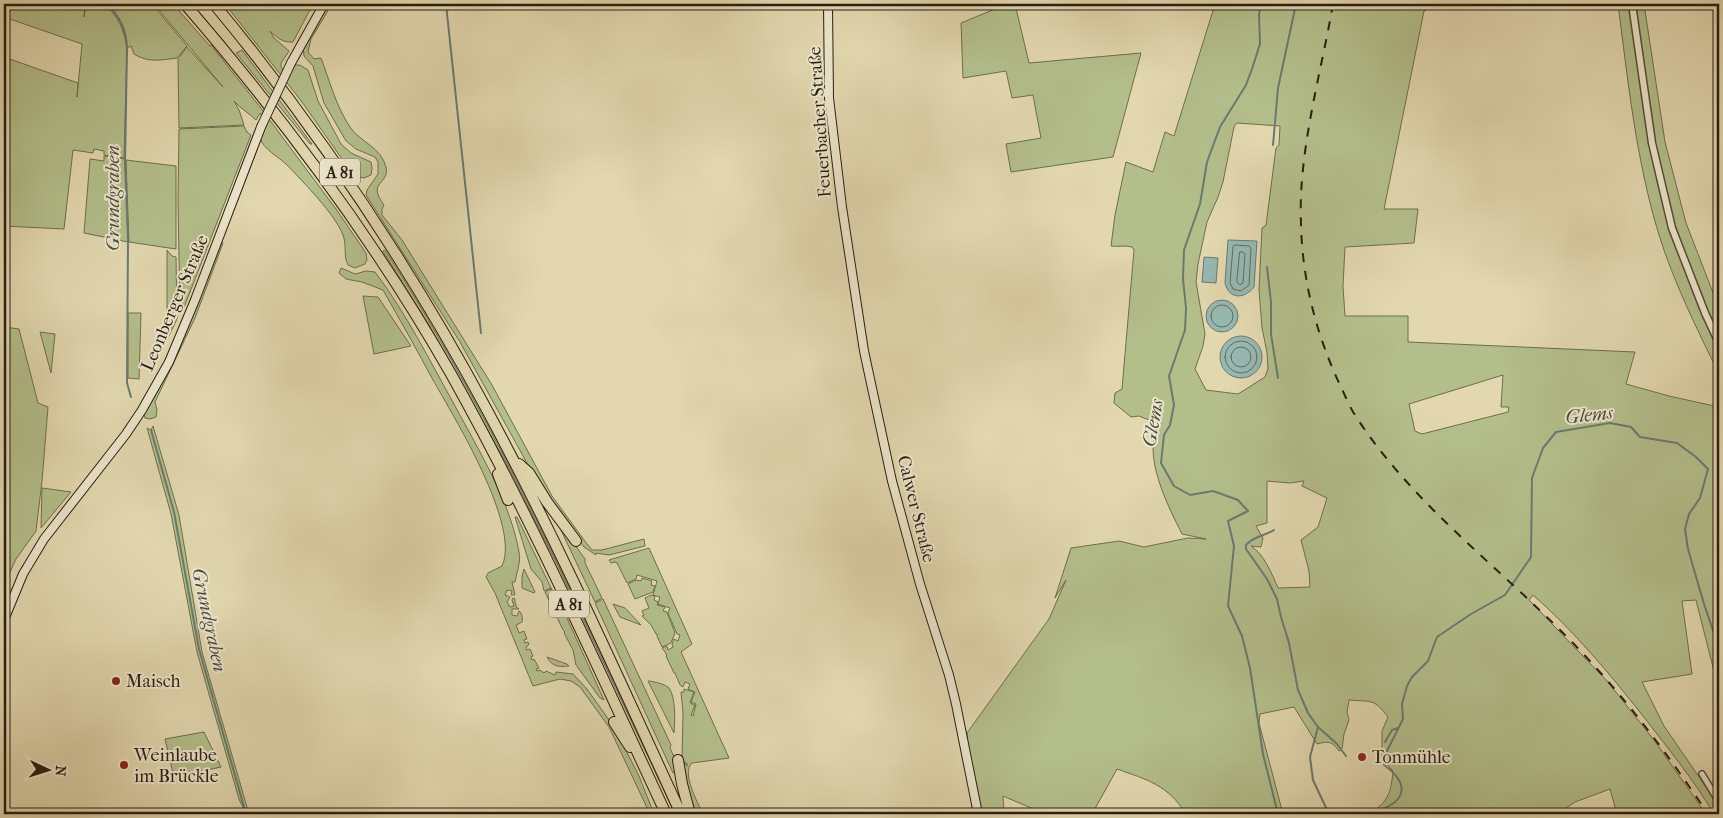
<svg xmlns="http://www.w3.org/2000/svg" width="1723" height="818" font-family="'IM FELL French Canon',serif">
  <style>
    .green { fill: #b3be8b; stroke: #6e6e4e; fill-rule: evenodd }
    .water { fill: #96b8b1; stroke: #6a7a71 }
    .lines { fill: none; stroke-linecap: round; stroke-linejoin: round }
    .shore { stroke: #606b62; stroke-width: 1 }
    .stream { stroke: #6a7a71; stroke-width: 2 }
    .minor-casing { stroke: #574c39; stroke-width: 8 }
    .tertiary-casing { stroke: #574c39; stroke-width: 9 }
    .secondary-casing { stroke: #291e12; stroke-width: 10 }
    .motorway-casing { stroke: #291e12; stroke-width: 12 }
    .minor { stroke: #ece5cb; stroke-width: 5 }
    .tertiary { stroke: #ece5cb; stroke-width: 6 }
    .secondary { stroke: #ece5cb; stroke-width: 8 }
    .motorway { stroke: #e2d7af; stroke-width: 10 }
    .rail { stroke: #291e12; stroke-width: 2; stroke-dasharray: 9 9; stroke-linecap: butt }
    .secondary-bridge-casing { stroke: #291e12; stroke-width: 10; stroke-linecap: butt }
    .secondary-bridge { stroke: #ece5cb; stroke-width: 8 }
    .poi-dot { fill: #8f2418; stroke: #ece5cb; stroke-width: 2 }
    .labels { text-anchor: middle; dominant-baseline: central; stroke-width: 4; stroke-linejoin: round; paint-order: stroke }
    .shield { fill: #ece5cb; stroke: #645a4a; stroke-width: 1 }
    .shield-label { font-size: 16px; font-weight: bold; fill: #291e12 }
    .street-label { font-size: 18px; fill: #291e12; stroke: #ece5cb }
    .poi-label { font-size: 18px; fill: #291e12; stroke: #ece5cb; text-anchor: start }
    .water-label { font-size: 19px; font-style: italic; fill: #4a4c42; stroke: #ece5cb }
  </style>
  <rect width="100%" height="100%" fill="#e2d7af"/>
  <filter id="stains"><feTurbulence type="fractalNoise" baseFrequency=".004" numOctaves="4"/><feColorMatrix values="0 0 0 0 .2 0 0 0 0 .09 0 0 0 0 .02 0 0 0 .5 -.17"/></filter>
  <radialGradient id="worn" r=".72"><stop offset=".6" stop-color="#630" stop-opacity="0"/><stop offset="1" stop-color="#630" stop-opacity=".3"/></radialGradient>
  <path class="green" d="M4,4H81L85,5L84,17L86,4H106C119,20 122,25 127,46C127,28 119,17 107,4H152L187,46L177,58C161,60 148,63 134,54L131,46L127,48L124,158L104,155V151L94,149L93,153L73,150L64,229L4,226V57L78,83L77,97L82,44L4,17Z
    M154,4H173L210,46L211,45L260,107L336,209L366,253L367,260L365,264L355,268L348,265C343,256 347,245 343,235C335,214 303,182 287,165C279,157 263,149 260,138L267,123L260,113L256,120C249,113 241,109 234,101L239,110L244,125L179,128L178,59L187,47L223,87Z
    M225,4H313L293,42C283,43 276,37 270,31L274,38L289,51L281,63V67L289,78L294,65H300L308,70L318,101L341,144L351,153L371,162L372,168L371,175L364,178L354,176L302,102Z
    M328,4H332L311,39L308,52L314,59L321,58C330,82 336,106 350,127C360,142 381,147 386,167C390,185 366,181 384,205L382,209V215L402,240L492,385L552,496L587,544L592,550H602L644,539L645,546L609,555L596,553V555L584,547L538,483L460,342L366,195L367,190L378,174V162L375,157L356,149L346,141L324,103L313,66L304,56L303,46Z
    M1007,4H1015L1029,63L1141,53L1113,157L1011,172L1006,144L1041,138L1033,95L1012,98L1006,71L963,78L961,23Z
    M1215,4H1438L1424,11L1384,209H1418L1414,243L1345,247L1343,286L1345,316H1408V342L1635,352L1626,384L1669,396L1719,407V691L1696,600L1682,601L1692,674L1642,682L1664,726L1719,806V814H1714C1693,779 1668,748 1643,716C1610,674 1574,631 1533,595L1529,600L1607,681L1654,740L1706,814H1617L1610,789L1575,802L1557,814H1368C1388,803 1391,793 1393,771L1382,759V731L1388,717C1374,698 1371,702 1349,700L1347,712L1349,720L1344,734L1342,749L1339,751C1332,741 1328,741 1317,744L1294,707L1260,714L1259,723L1283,814H1186C1168,785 1148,780 1117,769L1092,814H1045L1003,796L1004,814H978L972,783L967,733L1049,619L1066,580L1055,598L1071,548L1119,541L1144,547L1188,538L1206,539L1182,534C1168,506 1141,454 1159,424L1139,416L1131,417L1114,403L1115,393L1122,389L1134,250L1132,247C1125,245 1119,247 1111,246L1115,215L1126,162L1153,172L1165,132L1174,136ZM1237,123L1280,126L1279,145L1276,148L1266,225L1262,228L1259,290L1262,328L1267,352L1268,369L1265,377L1238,394L1206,390L1195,369L1203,346L1205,334L1196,282L1198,264L1207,222L1218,197L1223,182L1234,127ZM1503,375L1501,407H1509L1508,412L1422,434L1415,431L1409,404ZM1267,481L1290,483L1304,481L1302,486L1327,498L1318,527L1301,540L1309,571L1310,587L1278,588C1272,574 1264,554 1251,546L1261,547L1263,538L1256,526L1267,523Z
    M1618,4H1644L1665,142L1686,223L1719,308V374C1697,329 1674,283 1659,235C1636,160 1628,81 1618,4Z
    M242,50L312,144H310L236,53Z
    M244,126L247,132L251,135L183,310H180L178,201L179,129Z
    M104,156L125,159L128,242L84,233L90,159L104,161Z
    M126,160L176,166V249L129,242Z
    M219,241L223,243L195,318L155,402L157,410L156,417L150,419L145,418L144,412Z
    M167,250L172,256L176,257L177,319L167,340Z
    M385,250C500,428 586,622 675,814L557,564L505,461L429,325L383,251Z
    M341,268L355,274L366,271L375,272C406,313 430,361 455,406C479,451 510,501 519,552C521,562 517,571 515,582H512L515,595H511L512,591L507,590L505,595L510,597L507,602L510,607L514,606L512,600L513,598L515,599V603L516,604V607L519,609H512V615L517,616L519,611C522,613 523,618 522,622L516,625L519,633L524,631L527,639L524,640L525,643L528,642L529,644L526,648L527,650L530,649L533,656L531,657L532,660L534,659L539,668L536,669L537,671L540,670L544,673L546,671L555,675L556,672L573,674L587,689L614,727L639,776L654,814H650L609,727L580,687L571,681L560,679L533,686L495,593L486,577L488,573L502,566C521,526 454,417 433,380C417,350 400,320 383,290L362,282L346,279L339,273Z
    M363,296L378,297L411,346L374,354Z
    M128,313H141L139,379L128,378Z
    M4,327L19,329L38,403L48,407L42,481L36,531L16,559L4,585V460V467L5,439L4,428Z
    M40,332L55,334L51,373Z
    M153,426L179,515L202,652L249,814H246L239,799L197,652L171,514L147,428L151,430Z
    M42,488L71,492L41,528Z
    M515,517H517L553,592L551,588L544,591L542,582L531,569Z
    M559,526L567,534L585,559V563L602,598L595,602Z
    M649,548L692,644L681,652L729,758L692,763C681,773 698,803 703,814H694L687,794L682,759L683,713L681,692H684V689L694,692L690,703L695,705L691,715L693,716L696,704L691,702L695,692L688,689L690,684L685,682L683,687L680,685L675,673H674L666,656L667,655L662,648L667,646L668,650L673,647L672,644L674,639L678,641L680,635L677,634L668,613L670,608L658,604L660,597L653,595L657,581L637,575L636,579L627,583L617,563L615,562L611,563L609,560Z
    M524,569L535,592L534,593L522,588V576Z
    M642,578L652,581L651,585L655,586L653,592L635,599L628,584L636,580L641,581Z
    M550,589L566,616L604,700L600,698L576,665L573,650L564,633L565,632L563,630L545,592Z
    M651,595L655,596L654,600L658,602L657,605L665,607L663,611L667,612L675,633L671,643L662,647L657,636V634H656L651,625L642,616L644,615L642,611L649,608L645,598Z
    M603,599L671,745L670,748L675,759V772L673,773L595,603Z
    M613,604L625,608L641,625L620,617Z
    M547,657L567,664L569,666C559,667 552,667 547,657Z
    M648,681C653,681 667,685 669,688C676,697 675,723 674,733Z
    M204,732L221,767L174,777L165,739Z"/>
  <path class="water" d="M1228,240L1257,241L1254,287C1245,299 1229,300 1225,283Z
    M1204,257L1218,258L1216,283L1202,282Z
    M1206 316a16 16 0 1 1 32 0a16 16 0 1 1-32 0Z
    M1220 357a21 21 0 1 1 42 0a21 21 0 1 1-42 0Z"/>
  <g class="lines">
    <path class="shore" d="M1235,245L1249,246L1251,248L1249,285L1241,291L1233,289L1230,283L1233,247Z
      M1240,252H1243L1245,254L1243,283L1240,285L1237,282Z
      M1211 316a11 11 0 1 1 22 0a11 11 0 1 1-22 0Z
      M1225 357a16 16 0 1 1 32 0a16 16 0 1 1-32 0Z
      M1231 357a10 10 0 1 1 20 0a10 10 0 1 1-20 0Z"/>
    <path class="stream" d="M108,4C121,20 125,27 127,48L125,163L128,239L127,383L131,397
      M446,4L481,333
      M1262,4L1259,14L1260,44L1252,69L1246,85L1220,127L1207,162L1200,204L1184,250L1183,279L1186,308L1185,330L1169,376L1174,405L1170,425L1164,435L1161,463L1174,486L1190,495L1213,491L1238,500L1248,511L1228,521L1234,546L1228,606L1242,636L1250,668L1263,754L1278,814
      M1273,145L1278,88L1296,4
      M1267,267L1271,302V334L1278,378
      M151,430L174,512L199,649L246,814
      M1274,530C1263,537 1255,535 1246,545V549L1267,579L1277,599L1281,617L1289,643L1298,690L1308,713L1318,727L1337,744L1346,756
      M1318,727L1310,757L1313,780L1329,814
      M1385,742L1392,730L1398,728
      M684,762L687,765
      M1377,811C1408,801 1409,783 1384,765V757L1403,719L1402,704L1407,686L1412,677L1428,661L1437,637L1471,614L1505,595L1531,557L1532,478L1543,448L1556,432L1610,423L1631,427L1640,437L1677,443L1696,457L1708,469L1700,498L1689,514L1685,529L1688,549L1704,604L1719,648
      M1372,814H1373"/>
    <defs>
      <path id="minor" d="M1702,774L1719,802"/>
      <path id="tertiary" d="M1632,4L1652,143L1672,228L1705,313L1719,343"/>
      <path id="secondary" d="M828,4L829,98L842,207L864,351L892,481L920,584L949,675L956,704L978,814
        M291,63L324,4
        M4,620L23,574L44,539L126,434L142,410L169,362L195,300L261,127"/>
      <path id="motorway" d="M185,4C284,119 376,242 451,374C531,517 597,666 666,814
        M214,4C318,129 410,267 487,410C558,542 619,679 681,814
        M519,464L529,473L547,502L576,541
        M498,474L508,500
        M614,722L630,747
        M678,760L682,784L690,814"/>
    </defs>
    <use href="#minor" class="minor-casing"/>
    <use href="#tertiary" class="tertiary-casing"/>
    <use href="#secondary" class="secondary-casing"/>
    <use href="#motorway" class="motorway-casing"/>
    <use href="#minor" class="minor"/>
    <use href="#tertiary" class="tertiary"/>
    <use href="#secondary" class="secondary"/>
    <use href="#motorway" class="motorway"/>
    <path class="rail" d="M1333,4C1321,74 1298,151 1301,223C1302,279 1316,334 1340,385C1345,395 1349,406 1355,415C1410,501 1494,563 1564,634C1619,689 1665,750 1708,814"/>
    <defs>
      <path id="secondary-bridge" d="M261,127L291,63"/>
    </defs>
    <use href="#secondary-bridge" class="secondary-bridge-casing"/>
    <use href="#secondary-bridge" class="secondary-bridge"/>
  </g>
  <g class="poi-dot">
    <circle cx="116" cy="681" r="5"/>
    <circle cx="1362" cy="757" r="5"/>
    <circle cx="124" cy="765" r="5"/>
  </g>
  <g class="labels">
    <g class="shield">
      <rect x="320" y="158.5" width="40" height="27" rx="4"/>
      <rect x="549" y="590.5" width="40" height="27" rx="4"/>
    </g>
    <g class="shield-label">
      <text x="340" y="172">A 81</text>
      <text x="569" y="604">A 81</text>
    </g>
    <g class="street-label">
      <text transform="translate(820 122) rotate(-94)">Feuerbacher Straße</text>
      <text transform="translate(175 303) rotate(-67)">Leonberger Straße</text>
      <text transform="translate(916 509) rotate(76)">Calwer Straße</text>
    </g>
    <g class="poi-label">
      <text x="126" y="681">Maisch</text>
      <text x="134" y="755">Weinlaube<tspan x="134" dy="21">im Brückle</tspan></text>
      <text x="1372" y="757">Tonmühle</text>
    </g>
    <g class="water-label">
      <text transform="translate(113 198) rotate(-90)">Grundgraben</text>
      <text transform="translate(1589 415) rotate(-6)">Glems</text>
      <text transform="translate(1153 423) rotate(-80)">Glems</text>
      <text transform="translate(209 620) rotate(78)">Grundgraben</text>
    </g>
  </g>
  <rect width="1723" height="818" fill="none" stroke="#e2d7af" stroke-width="20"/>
  <rect x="5" y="5" width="1713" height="808" fill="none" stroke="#291e12" stroke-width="2.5"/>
  <rect x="10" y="10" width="1703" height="798" fill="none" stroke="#291e12"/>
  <g transform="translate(48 770) rotate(94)" stroke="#ece5cb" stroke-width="4" paint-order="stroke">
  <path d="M0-4L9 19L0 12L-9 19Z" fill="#291e12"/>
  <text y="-8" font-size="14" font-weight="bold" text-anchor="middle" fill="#291e12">N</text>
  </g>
  <rect width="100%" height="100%" filter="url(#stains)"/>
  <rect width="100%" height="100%" fill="url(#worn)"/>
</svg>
